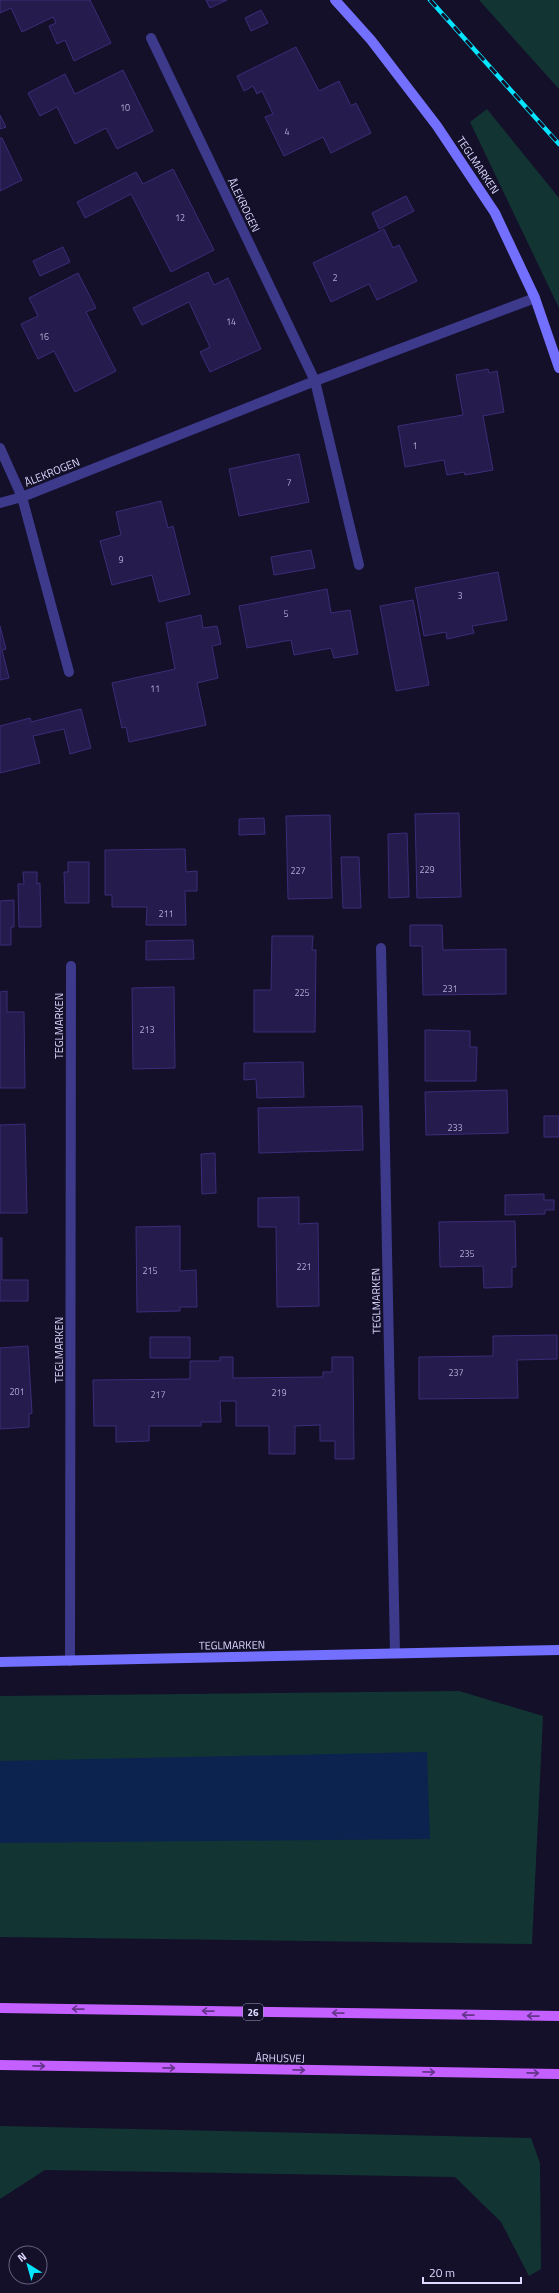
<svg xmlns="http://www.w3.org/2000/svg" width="559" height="2293" font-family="'Titillium Web',sans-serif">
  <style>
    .green { fill: #123433 }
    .water { fill: #0b234e }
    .building { fill: #251b4c; stroke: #3c2c79 }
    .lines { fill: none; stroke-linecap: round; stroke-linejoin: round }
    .street { stroke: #3d398b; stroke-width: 10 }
    .secondary { stroke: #7470ff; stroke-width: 10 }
    .primary { stroke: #c460ff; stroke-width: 10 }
    .rail-casing { stroke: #05e5ff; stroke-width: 4.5 }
    .rail { stroke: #14102a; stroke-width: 3; stroke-dasharray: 9; stroke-linecap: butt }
    .oneway { stroke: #63348a }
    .labels { text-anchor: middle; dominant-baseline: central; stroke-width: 4; stroke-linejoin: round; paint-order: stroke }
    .number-label { font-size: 9px; fill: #afaad2 }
    .shield { fill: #14102a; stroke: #a19dbf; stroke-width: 1 }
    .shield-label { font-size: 10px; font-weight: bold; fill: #ddd9ff }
    .street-label { font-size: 11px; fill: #ddd9ff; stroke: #14102a }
  </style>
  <rect width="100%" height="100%" fill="#14102a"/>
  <path class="green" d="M479,0H559V89Z
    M487,109L559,198V308L470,122Z
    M459,1691L543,1716L532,1944L0,1937V1696Z
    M0,2126L531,2138L540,2163L541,2269L529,2276L501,2222L455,2177L45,2170L0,2199Z"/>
  <path class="water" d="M427,1752L430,1839L0,1843V1761Z"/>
  <path class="building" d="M0,0H90L111,43L74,61L65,40L57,44L49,26L56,23L53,17L22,32L11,8L0,13Z
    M206,0H227L210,8Z
    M261,10L268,23L251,31L245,18Z
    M296,47L319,91L339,81L351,106L356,103L371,133L331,153L323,137L284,156L265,117L273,114L262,91L257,94L253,86L244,91L237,76Z
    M123,70L153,131L117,149L106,128L75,144L57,107L40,116L28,93L65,74L75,94Z
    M0,115L6,127L0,129Z
    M0,138H2L22,180L0,191Z
    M173,169L214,250L171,272L131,194L85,218L77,202L136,172L143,184Z
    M406,196L414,211L379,229L372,213Z
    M384,229L393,248L399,245L417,281L377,300L369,284L331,302L313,263Z
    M63,247L70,262L40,276L33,261Z
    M208,272L214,285L228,278L261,349L210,372L200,352L210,347L189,302L142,325L133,308Z
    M78,273L96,308L86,312L116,371L75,392L54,351L38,359L21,324L38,316L29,298Z
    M488,369L489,373L497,371L504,412L483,416L493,470L465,475L464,472L447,475L444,460L405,467L398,426L463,415L456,375Z
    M299,454L309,502L239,516L229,469Z
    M161,501L168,528L173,526L190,594L159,602L152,575L112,585L100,541L121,535L116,512Z
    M311,550L315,568L274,575L271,557Z
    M498,572L507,620L472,626L474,633L447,639L446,632L424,636L415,588Z
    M327,589L331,613L350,610L358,654L334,658L331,648L294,655L291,640L247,648L239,606Z
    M413,600L429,685L396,691L380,606Z
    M201,615L203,628L217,626L221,644L212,646L218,678L197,683L206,725L129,742L126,727L122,728L112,683L175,669L166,623Z
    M0,626L6,649L2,650L9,678L0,680Z
    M81,709L91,748L70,754L64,729L33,736L40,763L0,773V726L30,718L31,722Z
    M459,813L461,897L417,898L415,814Z
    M330,815L332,898L288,899L286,816Z
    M264,818L265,834L239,835V819Z
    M407,833L409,897L389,898L388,834Z
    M185,849L186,872L197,871V891H185L186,925H146L147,907H112V895H105V850Z
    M341,857H359L361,908H343Z
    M68,862H89V903H65L64,872H68Z
    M23,872H37V884L40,883L41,927H19L18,884H24Z
    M14,900V927H11V945H0V901Z
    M410,925H442L443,950L506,949V994L423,995L422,946H410Z
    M272,936H313L312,950H316L315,1032H254V990H271Z
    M193,940L194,959L146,960V941Z
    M174,987L175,1068L133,1069L132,988Z
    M7,991V1012H24L25,1088H0V992Z
    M425,1030L470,1031V1047H477L476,1081H425Z
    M303,1062L304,1097L257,1098L256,1079L244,1080V1063Z
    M507,1090L508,1133L426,1135L425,1092Z
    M362,1106L363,1150L259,1153L258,1108Z
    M544,1116H559V1137H544Z
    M25,1124L27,1213H0V1125Z
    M215,1153L216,1193L202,1194L201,1154Z
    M544,1194V1200H554V1210H545V1214L505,1215V1195Z
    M299,1197V1224L318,1223L319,1306L277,1307L276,1227H258V1198Z
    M515,1221L516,1267H512V1287L484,1288L483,1266L440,1267L439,1222Z
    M180,1226V1271L196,1270L197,1307H180V1311L137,1312L136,1227Z
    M0,1238H2V1280H28V1301H0Z
    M557,1335V1359L517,1360L518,1398L419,1399V1357L493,1356V1336Z
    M150,1337H190V1358H150Z
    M28,1346L32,1413L29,1414V1427L0,1429V1348Z
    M220,1357H233V1378L323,1377V1372H332V1357H353L354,1459H335V1441H320V1425L295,1426V1454H269V1426H236V1401H220L221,1422H201V1426H149V1441L116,1442V1426H94L93,1380L190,1379V1361H220Z"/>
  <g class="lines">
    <path class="street" d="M151,38L315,381L359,565
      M0,448L22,497L69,672
      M0,503L22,497L315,381L535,298
      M381,948L395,1653
      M70,1661L71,966"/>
    <path class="secondary" d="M335,0L371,40L437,126L495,213L535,298L559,368
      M0,1662L559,1650"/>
    <path class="primary" d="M0,2008L559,2016
      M0,2065L559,2074"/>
    <defs>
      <path id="rail" d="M430,0L559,144"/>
    </defs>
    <use href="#rail" class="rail-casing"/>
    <use href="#rail" class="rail"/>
  </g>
  <defs><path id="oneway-shaft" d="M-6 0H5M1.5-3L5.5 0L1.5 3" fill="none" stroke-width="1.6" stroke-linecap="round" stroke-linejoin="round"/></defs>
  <g class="oneway">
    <use href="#oneway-shaft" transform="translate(78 2009) rotate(-179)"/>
    <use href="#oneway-shaft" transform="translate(208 2011) rotate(-179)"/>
    <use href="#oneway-shaft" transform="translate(338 2013) rotate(-179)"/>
    <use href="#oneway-shaft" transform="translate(468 2015) rotate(-179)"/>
    <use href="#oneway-shaft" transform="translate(533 2016) rotate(-179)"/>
    <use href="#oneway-shaft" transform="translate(39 2066) rotate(1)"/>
    <use href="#oneway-shaft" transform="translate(169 2068) rotate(1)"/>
    <use href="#oneway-shaft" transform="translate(299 2070) rotate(1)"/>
    <use href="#oneway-shaft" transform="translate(429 2072) rotate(1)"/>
    <use href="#oneway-shaft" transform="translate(533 2073) rotate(1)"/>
  </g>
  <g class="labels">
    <g class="number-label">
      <text x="125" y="107">10</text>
      <text x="287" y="131">4</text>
      <text x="180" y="217">12</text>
      <text x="335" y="277">2</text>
      <text x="231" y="321">14</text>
      <text x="44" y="336">16</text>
      <text x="415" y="445">1</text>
      <text x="289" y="482">7</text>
      <text x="121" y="559">9</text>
      <text x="460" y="595">3</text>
      <text x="286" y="613">5</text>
      <text x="155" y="688">11</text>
      <text x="427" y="869">229</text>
      <text x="298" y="870">227</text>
      <text x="166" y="913">211</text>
      <text x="450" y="988">231</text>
      <text x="302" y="992">225</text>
      <text x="147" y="1029">213</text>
      <text x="455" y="1127">233</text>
      <text x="467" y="1253">235</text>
      <text x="304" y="1266">221</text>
      <text x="150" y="1270">215</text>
      <text x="456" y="1372">237</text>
      <text x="17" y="1391">201</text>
      <text x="279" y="1392">219</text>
      <text x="158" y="1394">217</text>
    </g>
    <rect class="shield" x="243" y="2004" width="20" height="16" rx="3"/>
    <g class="shield-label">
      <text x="253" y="2012">26</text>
    </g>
    <g class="street-label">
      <text transform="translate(478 165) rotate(56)">TEGLMARKEN</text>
      <text transform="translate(244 205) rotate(64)">ÅLEKROGEN</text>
      <text transform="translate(52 472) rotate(-22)">ÅLEKROGEN</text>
      <text transform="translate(59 1026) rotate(-90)">TEGLMARKEN</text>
      <text transform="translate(376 1301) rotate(-91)">TEGLMARKEN</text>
      <text transform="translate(59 1350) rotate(-90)">TEGLMARKEN</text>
      <text transform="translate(232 1645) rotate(-1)">TEGLMARKEN</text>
      <text transform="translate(280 2058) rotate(1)">ÅRHUSVEJ</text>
    </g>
  </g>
  <g transform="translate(28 2265) rotate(323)"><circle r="19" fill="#14102a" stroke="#64607f"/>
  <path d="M0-3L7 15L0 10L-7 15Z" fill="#05e5ff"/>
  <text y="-6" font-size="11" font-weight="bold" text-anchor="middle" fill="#ddd9ff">N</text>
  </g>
  <path d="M423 2277v6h98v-6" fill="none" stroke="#ddd9ff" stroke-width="2"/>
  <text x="429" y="2277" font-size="12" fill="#ddd9ff" stroke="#14102a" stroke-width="3" paint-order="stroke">20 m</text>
</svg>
